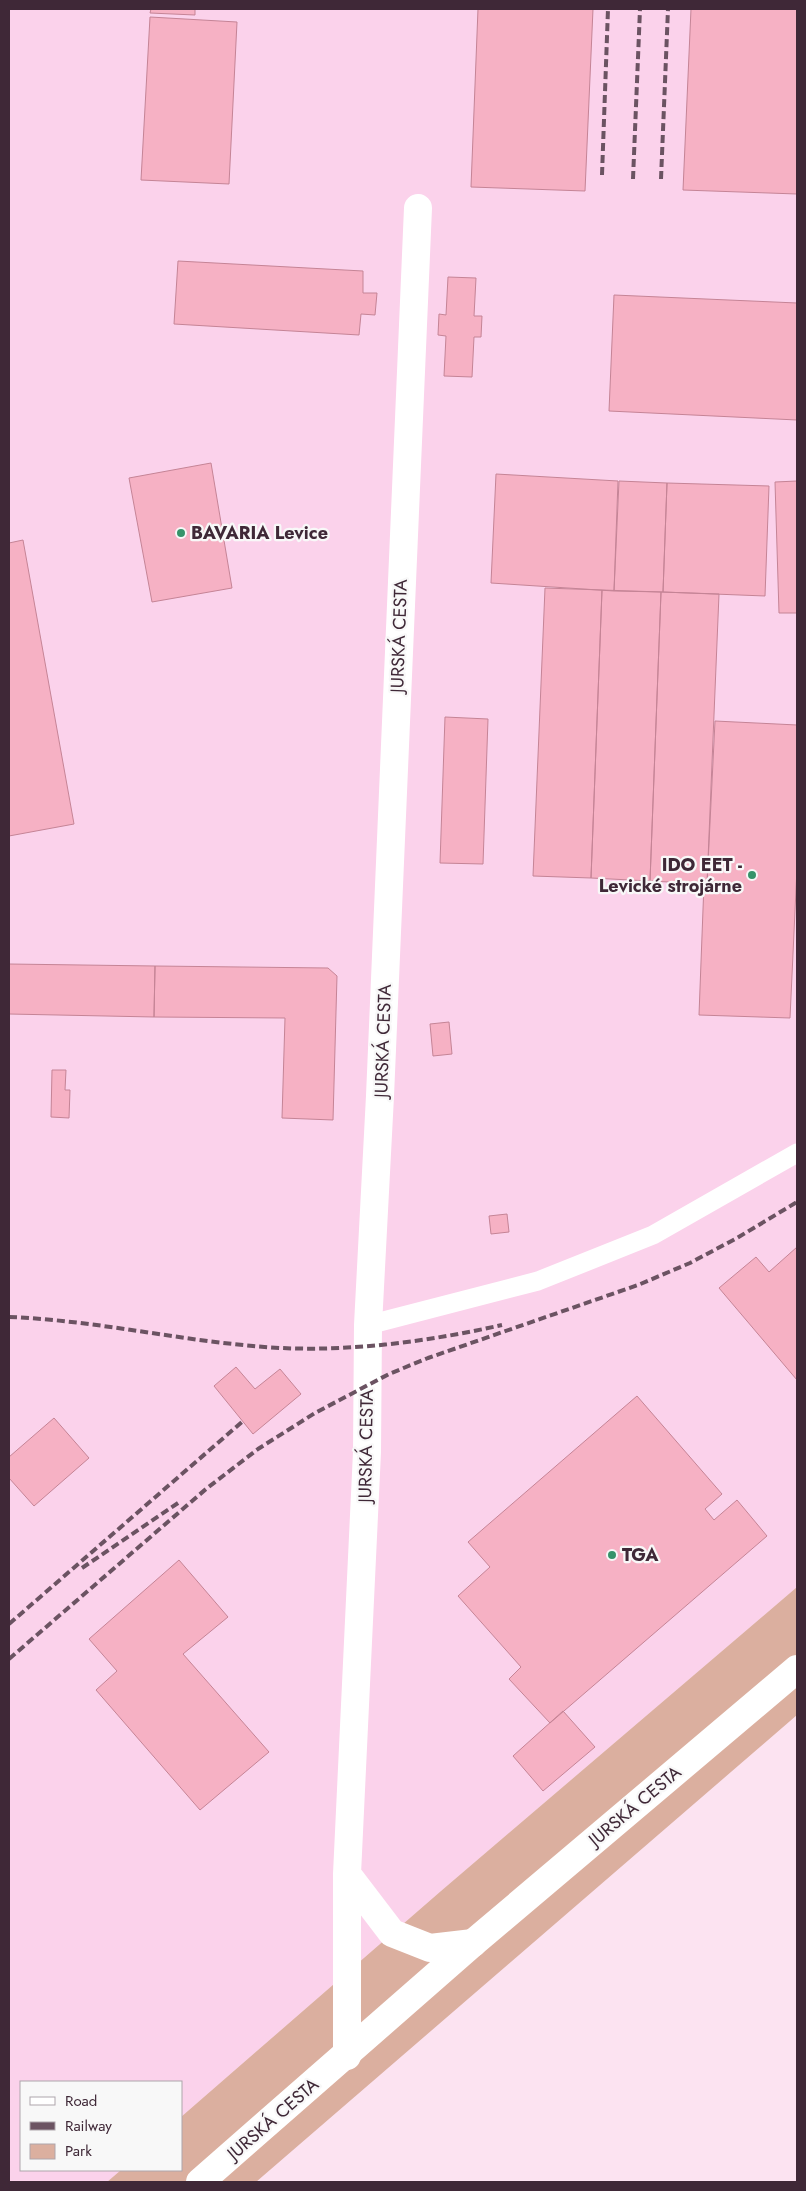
<svg xmlns="http://www.w3.org/2000/svg" width="806" height="2191" font-family="Jost,sans-serif">
  <style>
    .built { fill: #fbd2eb }
    .green { fill: #dbaf9f }
    .building { fill: #f6b1c4; stroke: #c58496 }
    .lines { fill: none; stroke-linecap: round; stroke-linejoin: round }
    .lane { stroke: #fff; stroke-width: 19 }
    .street { stroke: #fff; stroke-width: 28 }
    .secondary { stroke: #fff; stroke-width: 28 }
    .rail { stroke: #6b5362; stroke-width: 4; stroke-dasharray: 8 4; stroke-linecap: butt }
    .poi-dot { fill: #36936a; stroke: #f8f8f8; stroke-width: 2 }
    .labels { text-anchor: middle; dominant-baseline: central; stroke-width: 4.5; stroke-linejoin: round; paint-order: stroke }
    .poi-label { font-size: 18px; font-weight: bold; fill: #3f2837; stroke: #f8f8f8; text-anchor: start }
    .street-label { font-size: 18px; fill: #3f2837; stroke: #f8f8f8 }
  </style>
  <rect width="100%" height="100%" fill="#fce3f1"/>
  <path class="built" d="M9,9H797V1587L441,1891L181,2117V2082H21V2170H121L107,2182H9Z"/>
  <path class="green" d="M797,1587V1715L256,2182H107L121,2170H181V2117L441,1891Z"/>
  <path class="building" d="M151,9H195V15L150,13Z
    M478,9H593L585,191L471,187Z
    M691,9H797V194L683,190Z
    M150,17L237,22L229,184L141,180Z
    M178,261L363,271V293H377L375,315L361,314L359,335L174,324Z
    M448,277L476,278L474,316H482L481,337H474L472,377L444,376L446,336L438,335L439,314L446,315Z
    M614,295L797,303V420L609,411Z
    M211,463L232,588L152,602L129,478Z
    M496,474L618,481L614,591L491,583Z
    M619,481L667,483L663,592L614,591Z
    M797,481V613H779L775,482Z
    M667,483L769,486L765,596L663,592Z
    M23,540L74,824L9,836V543Z
    M545,588L602,590L591,878L533,876Z
    M602,590L661,592L650,881L591,878Z
    M661,592L719,594L707,884L650,881Z
    M445,717L488,719L483,864L440,863Z
    M715,721L797,725V868L790,1018L699,1015L704,883L707,884Z
    M9,964L155,966L154,1017L9,1014Z
    M155,966L328,968L337,976L333,1120L282,1118L285,1018L154,1017Z
    M449,1022L452,1054L433,1056L430,1024Z
    M52,1070H66L65,1090H70L69,1118L51,1117Z
    M507,1214L509,1232L491,1234L489,1216Z
    M797,1247V1380L719,1288L756,1257L769,1272Z
    M236,1367L255,1389L280,1369L301,1394L253,1434L214,1386Z
    M637,1396L722,1494L705,1509L714,1520L737,1500L767,1536L550,1723L509,1679L521,1667L458,1596L490,1567L468,1542Z
    M54,1418L89,1458L34,1506L9,1478V1457Z
    M179,1560L228,1617L183,1654L269,1752L200,1810L96,1690L117,1671L89,1639Z
    M563,1711L595,1747L543,1791L513,1756Z"/>
  <g class="lines">
    <path class="lane" d="M368,1325L538,1281L653,1235L797,1153"/>
    <path class="street" d="M347,1874L392,1933L430,1948L473,1943
      M347,2056V1874L367,1452L368,1325L380,1096L418,208"/>
    <path class="secondary" d="M200,2182L473,1943L797,1669"/>
    <path class="rail" d="M602,175L608,9
      M633,179L640,9
      M661,179L668,9
      M9,1317C91,1320 172,1339 253,1346C335,1354 422,1343 502,1325
      M82,1568L181,1501
      M9,1624L243,1421
      M9,1659L206,1489L258,1449L315,1413L389,1374L428,1358L638,1285L690,1263L737,1238L797,1202"/>
  </g>
  <g class="poi-dot">
    <circle cx="181" cy="533" r="5"/>
    <circle cx="752" cy="875" r="5"/>
    <circle cx="612" cy="1555" r="5"/>
  </g>
  <g class="labels">
    <g class="poi-label">
      <text x="191" y="533">BAVARIA Levice</text>
      <text x="742" y="865" text-anchor="end">IDO EET -<tspan x="742" dy="21">Levické strojárne</tspan></text>
      <text x="622" y="1555">TGA</text>
    </g>
    <g class="street-label">
      <text transform="translate(399 636) rotate(-88)">JURSKÁ CESTA</text>
      <text transform="translate(383 1041) rotate(-88)">JURSKÁ CESTA</text>
      <text transform="translate(366 1446) rotate(-89)">JURSKÁ CESTA</text>
      <text transform="translate(635 1806) rotate(-40)">JURSKÁ CESTA</text>
      <text transform="translate(273 2119) rotate(-41)">JURSKÁ CESTA</text>
    </g>
  </g>
  <rect width="806" height="2191" fill="none" stroke="#3f2837" stroke-width="20"/>
  <rect x="20" y="2081" width="162" height="90" fill="#f8f8f8" stroke="#aea5ab"/>
  <rect x="30" y="2097" width="25" height="8" fill="#ffffff" stroke="#aea5ab"/>
  <text x="65" y="2106" font-size="15" fill="#3f2837">Road</text>
  <rect x="30" y="2122" width="25" height="8" fill="#6b5362" stroke="#aea5ab"/>
  <text x="65" y="2131" font-size="15" fill="#3f2837">Railway</text>
  <rect x="30" y="2144" width="25" height="15" fill="#dbaf9f" stroke="#aea5ab"/>
  <text x="65" y="2156" font-size="15" fill="#3f2837">Park</text>
</svg>
